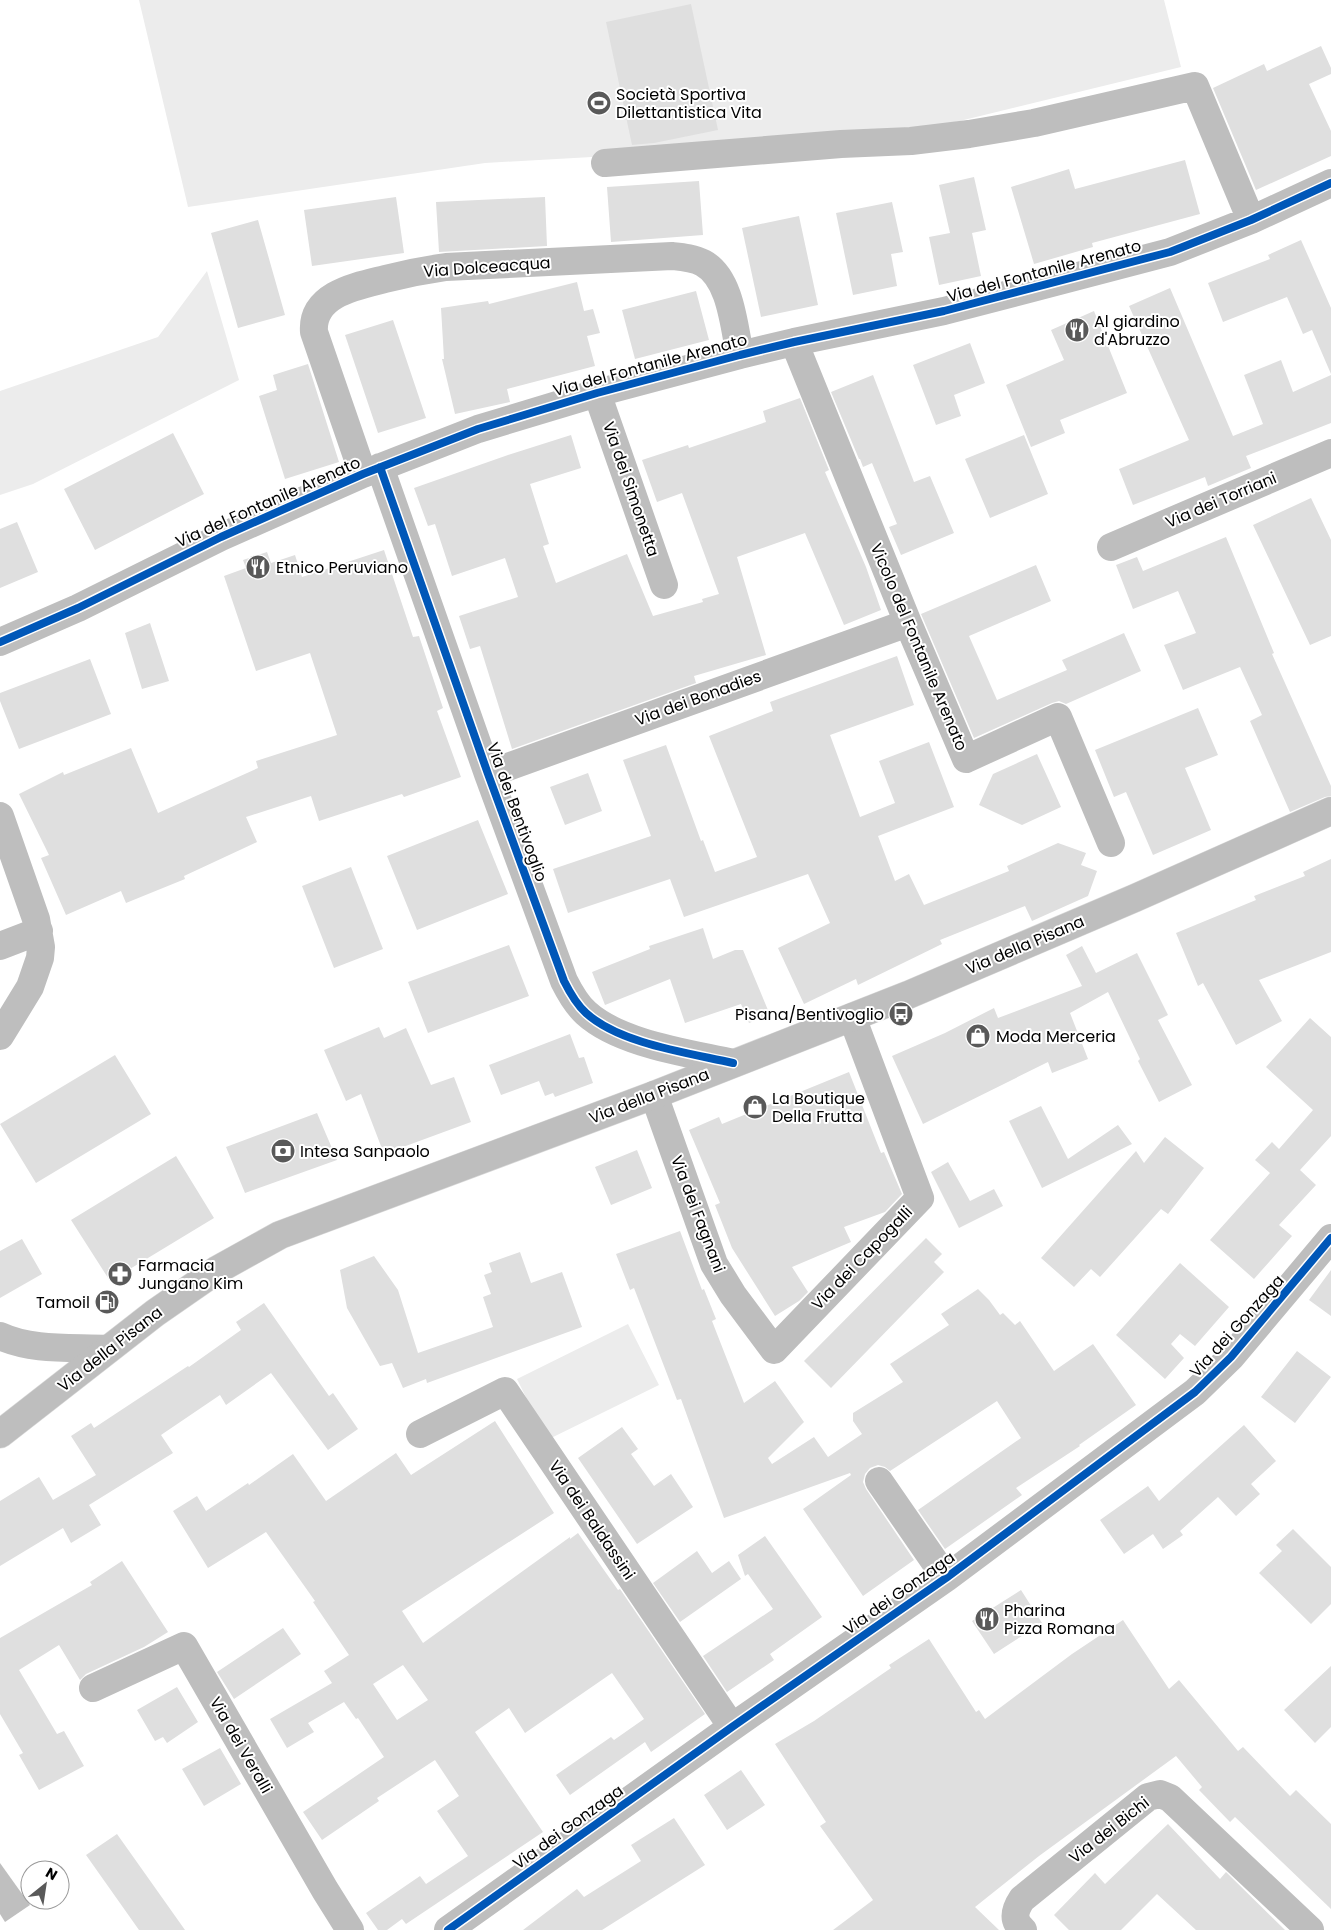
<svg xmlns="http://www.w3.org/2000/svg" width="1331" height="1930" font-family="Poppins,sans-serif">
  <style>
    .green { fill: #ececec }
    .water { fill: #bfbfbf }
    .building { fill: #dfdfdf; fill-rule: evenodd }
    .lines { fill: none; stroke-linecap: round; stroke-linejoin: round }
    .major-casing { stroke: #dbdbdb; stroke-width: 29 }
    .minor { stroke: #bebebe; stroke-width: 28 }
    .major { stroke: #bebebe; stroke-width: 28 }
    .cycleway-casing { stroke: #fff; stroke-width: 11 }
    .cycleway { stroke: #0057b8; stroke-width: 8 }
    .labels { text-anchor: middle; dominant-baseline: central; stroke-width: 4; stroke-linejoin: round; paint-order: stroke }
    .poi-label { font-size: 16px; fill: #000; stroke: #fff; text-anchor: start }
    .street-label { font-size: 16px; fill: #000; stroke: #fff }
  </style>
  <rect width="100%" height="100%" fill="#fff"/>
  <path class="green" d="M139,0H1164L1181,67L886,139L806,145L485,163L188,207Z
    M207,271L239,380L33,484L0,495V391L158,337Z
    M628,1324L659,1385L547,1440L517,1379Z"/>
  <path class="water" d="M0,1863L30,1905L5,1922L0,1914Z"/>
  <path class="building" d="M691,4L718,130L654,143L632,145L606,22Z
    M1321,46L1331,68V74L1309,84L1331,131V156L1256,190L1213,88L1264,64L1267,71Z
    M1185,160L1200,214L1092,243L1093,247L1034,264L1011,187L1069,169L1075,189Z
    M974,177L986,230L972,233L981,276L939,285L929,237L950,233L939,185Z
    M699,181L703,235L611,242L607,187Z
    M396,197L404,253L312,266L304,210Z
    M545,197L547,246L439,252L436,202Z
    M892,202L903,252L891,254L897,286L853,295L836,213Z
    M799,216L818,305L761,317L742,228Z
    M258,220L285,315L238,328L211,233Z
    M1301,240L1331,308V374L1312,330L1303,334L1287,297L1223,322L1208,283L1270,259L1268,255Z
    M577,282L584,311L593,309L600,333L587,336L595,366L507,389L510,402L455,414L442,359H444L441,308L488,301L489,304Z
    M1170,288L1233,436L1263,424L1244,375L1281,360L1293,392L1331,375V423L1246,456L1251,468L1208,486L1205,477L1133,505L1119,469L1189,440L1129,306Z
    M696,291L709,340L635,359L622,310Z
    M1094,311L1127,393L1060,420L1065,433L1031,447L1006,385L1064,360L1051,330Z
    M393,320L426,418L378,433L345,335Z
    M970,343L985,383L954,395L961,416L936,425L913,365Z
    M308,364L339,462L285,479L259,396L277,390L273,375Z
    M873,375L914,482L930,476L954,533L901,555L889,527L897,524L872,463L863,467L860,459H859L831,392Z
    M800,398L829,470L825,472L866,567L881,610L844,625L805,533L737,557L766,655L694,676L696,683L512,749L480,646L470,649L459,616L518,597L505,558L452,576L435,524L428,526L414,488L508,455L571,435L581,468L530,484L549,544L543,546L556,583L627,554L653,616L703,602L702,599L719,594L682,493L657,502L642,460L688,445L689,448L766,422L763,411Z
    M173,433L204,494L95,550L64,489Z
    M1024,435L1048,494L990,518L965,459Z
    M1311,498L1331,540V636L1310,645L1253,525Z
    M17,522L38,572L0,588V529Z
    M1226,537L1274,653L1272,654L1331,786V796L1325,797L1290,812L1250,721L1262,715L1240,667L1183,690L1164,645L1196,633L1178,591L1133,609L1116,565L1137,557L1143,571Z
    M384,550L413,637L419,636L443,708L437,711L461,777L404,797L402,794L319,821L311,796L246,817L257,842L184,876L185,879L126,903L121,891L66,915L41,858L49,855L19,794L63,772L64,775L131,748L158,813L258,768L256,761L337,735L310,653L256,671L224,576L246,568L243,560L267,552L271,563L295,555L302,577Z
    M1036,565L1051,601L969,636L997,700L1067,670L1062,660L1124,633L1141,671L1066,704L1059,701L1052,703L974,738L921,614Z
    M150,623L169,681L142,689L125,633Z
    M897,656L914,705L830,735L860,817L895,803L879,761L929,742L954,807L878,836L895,881L909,874L924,905L1009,871L1007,866L1058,843L1086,853L1081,865L1097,871L1088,896L1032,921L1025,906L940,940L942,944L858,985L856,979L804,1004L778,948L830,923L808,874L684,917L670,879L568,913L553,869L651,836L623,760L666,745L701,841L703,840L715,872L757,857L709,736L773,711L770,702Z
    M90,659L111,714L19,749L0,701V693Z
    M1198,708L1218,755L1185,768L1211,830L1153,855L1126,792L1114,797L1095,750Z
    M1037,754L1061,807L1022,825L979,805L993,774Z
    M588,773L602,811L565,825L550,787Z
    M478,820L508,894L417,930L387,856Z
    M1331,859V952L1259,980L1282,1021L1236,1045L1203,983L1198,986L1176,933L1256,900L1254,896L1305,876L1303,872Z
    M351,867L383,949L334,968L302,886Z
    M703,928L713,959L735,950H743L770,1015L749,1023L741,1004L685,1023L670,979L605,1005L592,972L650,949L649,946Z
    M509,945L529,996L428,1033L408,982Z
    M1082,946L1096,973L1137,953L1168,1015L1158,1020L1192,1085L1159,1102L1138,1061L1140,1059L1108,992L1070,1013L1088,1059L1052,1073L1048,1062L923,1124L892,1056L945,1033L994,1008L998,1018L1082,986L1066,955Z
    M1310,1018L1331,1037V1136L1300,1170L1316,1185L1279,1225L1292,1236L1254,1279L1210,1240L1270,1173L1255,1160L1272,1142L1279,1149L1313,1110L1266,1067Z
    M379,1027L384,1038L406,1028L431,1085L454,1077L471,1122L384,1154L361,1094L346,1101L324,1050Z
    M570,1034L579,1058L584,1057L593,1083L555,1097L553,1093L545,1096L539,1081L501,1095L489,1065Z
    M115,1055L151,1114L36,1183L0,1124Z
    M849,1072L881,1153L884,1152L902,1194L885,1212L844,1227L851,1242L792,1267L808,1292L799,1301L775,1316L732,1248L715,1205L720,1203L689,1130L719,1117L722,1124Z
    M1041,1106L1068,1159L1118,1125L1132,1144L1042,1188L1009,1121Z
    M317,1113L337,1160L245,1193L226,1147Z
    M1165,1137L1204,1168L1168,1214L1161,1209L1100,1277L1091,1269L1074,1287L1041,1258L1136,1151L1144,1163Z
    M637,1150L652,1188L611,1205L595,1167Z
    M176,1156L214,1218L110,1281L71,1220Z
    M948,1162L970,1201L994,1189L1003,1206L959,1228L931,1172Z
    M680,1231L702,1290L704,1289L716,1319L712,1321L744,1403L775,1381L804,1422L768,1458L772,1464L814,1437L828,1457L862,1434L853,1421V1413L903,1382L890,1364L949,1325L941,1314L978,1289L989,1300L1000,1315L1003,1313L1015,1325L1020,1321L1054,1371L1093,1344L1136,1405L1079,1445L1080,1446L1016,1488L1022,1495L945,1549L918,1510L1021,1438L997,1401L890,1471L885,1467L878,1465L870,1468L865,1474L863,1482L866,1489L914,1560L863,1596L803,1509L851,1475L850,1473L724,1518L681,1399L677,1400L634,1288L630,1290L616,1254Z
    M926,1238L942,1254L934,1262L944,1272L831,1388L804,1361Z
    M22,1239L42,1274L0,1298V1251Z
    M520,1252L531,1283L562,1272L582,1327L427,1383L426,1379L403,1388L392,1363L380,1366L347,1308L340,1270L374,1256L398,1290L418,1353L493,1327L483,1297L491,1294L484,1275L492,1272L489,1263Z
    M1180,1263L1229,1307L1195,1346L1180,1334L1171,1344L1184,1358L1165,1379L1116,1335Z
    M1331,1270V1316L1309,1300Z
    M264,1303L329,1396L333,1393L358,1429L328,1450L271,1373L226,1405L220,1395L161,1435L173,1453L89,1505L101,1525L71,1543L63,1528L0,1566V1501L39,1477L53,1500L96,1475L71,1436L91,1423L94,1428L188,1366L189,1367L241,1330L236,1322Z
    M1297,1351L1331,1377L1295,1423L1261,1397Z
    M495,1421L554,1513L402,1611L423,1643L570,1537V1539L578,1533L618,1590L620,1589L705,1714L651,1752L645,1742L570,1795L556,1775L611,1737L614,1740L644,1719L612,1673L525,1733L509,1708L475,1732L543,1832L406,1924L402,1919L387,1930H378L366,1913L420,1876L426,1884L468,1856L437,1811L459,1796L435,1760L377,1798L379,1801L322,1840L303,1812L384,1757L358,1718L356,1719L344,1702L308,1723L314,1732L287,1748L270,1719L332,1683L324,1671L349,1655L313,1602L315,1601L266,1532L208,1568L173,1511L197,1496L206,1511L248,1483L249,1485L293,1454L326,1501L396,1453L411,1475ZM403,1665L428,1700L397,1720L373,1684Z
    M1244,1425L1276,1461L1251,1484L1260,1494L1236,1516L1218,1497L1180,1531L1183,1535L1163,1549L1153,1534L1124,1554L1100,1520L1148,1486L1159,1501Z
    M622,1427L638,1449L631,1454L654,1486L671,1474L693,1507L637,1544L578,1458Z
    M1293,1529L1331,1567V1604L1311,1624L1259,1573L1282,1551L1276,1545Z
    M765,1536L822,1617L770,1654L774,1660L727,1692L703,1656L773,1609L748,1574L745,1576L738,1555Z
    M697,1551L712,1573L729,1561L741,1579L680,1622L653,1583Z
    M122,1561L168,1632L144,1647L86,1674L80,1680L59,1645L19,1670L57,1734L64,1731L84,1766L39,1790L19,1755L23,1753L0,1714V1638L92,1585L90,1582Z
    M1021,1590L1042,1623L994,1654L972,1621Z
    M1123,1620L1169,1689L1179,1680L1238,1751L1243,1747L1290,1796L1296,1790L1331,1824V1909L1235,1817L1230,1822L1199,1790L1202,1787L1176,1756L1039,1856L975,1907L999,1930H833L873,1900L820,1826L826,1822L775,1744L814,1721L891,1668L889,1665L929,1639L976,1712L979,1710L985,1719L1072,1654Z
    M283,1628L301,1654L234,1699L217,1672Z
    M1331,1666V1727L1315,1743L1284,1710Z
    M177,1687L198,1722L167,1743L163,1737L155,1741L137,1710Z
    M220,1748L241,1784L204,1806L182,1769Z
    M741,1770L765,1805L727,1830L704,1795Z
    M674,1818L705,1865L602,1930H523L577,1889L584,1897L641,1861L631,1845Z
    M1168,1824L1220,1879L1226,1872L1285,1930H1196L1157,1894L1121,1930H1069L1054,1915L1095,1873L1105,1884Z
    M117,1834L185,1930H139L86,1855Z"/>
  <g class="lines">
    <defs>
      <path id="major" d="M0,1434L155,1313L217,1270L280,1235L654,1095L908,995L1135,898L1331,811"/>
    </defs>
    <use href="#major" class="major-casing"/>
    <path class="minor" d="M605,163L841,144L911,141L969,134L1034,123L1195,86L1251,220
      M794,342L908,623L966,759L1058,717L1111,843
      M597,393L664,585
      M380,467L488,774L564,981C570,993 576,1004 586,1013C620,1044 689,1053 733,1063
      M363,474L314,332C311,294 357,286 385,279C405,274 425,270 446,267L672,256C682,257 694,258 703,263C731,278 734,327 740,355
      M1111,547L1331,453
      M0,642L78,608L221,537L363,474L478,429L597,393L740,355L794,342L944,311L1170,252L1251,220L1331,183
      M488,774L908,623
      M0,816L36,919L41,947L40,958L30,987L0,1036
      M0,946L39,931
      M654,1095L714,1264L733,1295L774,1350L920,1198L852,1017
      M0,1336C32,1351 73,1347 108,1349
      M420,1434L505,1391L732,1727
      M879,1481L946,1578
      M93,1688L184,1646L325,1890L350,1930
      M448,1930L732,1727L946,1578L1195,1392L1231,1357L1331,1238
      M1023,1930C1012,1920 1014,1911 1022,1899L1148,1797L1160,1794L1170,1798L1310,1930"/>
    <use href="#major" class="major"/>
    <defs>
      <path id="cycleway" d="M380,467L488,774L564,981C570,993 576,1004 586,1013C620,1044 689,1053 733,1063
        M0,642L78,608L221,537L363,474L478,429L597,393L740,355L794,342L944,311L1170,252L1251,220L1331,183
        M448,1930L732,1727L946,1578L1195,1392L1231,1357L1331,1238"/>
    </defs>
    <use href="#cycleway" class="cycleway-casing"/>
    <use href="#cycleway" class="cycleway"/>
  </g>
  <defs>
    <symbol id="stadium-disc" viewBox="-11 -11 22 22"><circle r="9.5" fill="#595959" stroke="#fff"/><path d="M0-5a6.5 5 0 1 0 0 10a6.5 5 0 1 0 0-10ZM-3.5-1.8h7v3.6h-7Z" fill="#fff"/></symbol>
    <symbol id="restaurant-disc" viewBox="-11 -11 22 22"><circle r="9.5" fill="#595959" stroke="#fff"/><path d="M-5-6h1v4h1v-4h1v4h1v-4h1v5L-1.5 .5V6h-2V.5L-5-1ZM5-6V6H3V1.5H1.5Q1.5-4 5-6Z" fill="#fff"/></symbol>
    <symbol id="bus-disc" viewBox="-11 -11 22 22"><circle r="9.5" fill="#595959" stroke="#fff"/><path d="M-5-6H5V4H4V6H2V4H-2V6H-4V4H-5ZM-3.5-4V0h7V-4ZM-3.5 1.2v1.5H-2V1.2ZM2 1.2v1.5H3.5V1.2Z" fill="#fff"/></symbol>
    <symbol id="shop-disc" viewBox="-11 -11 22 22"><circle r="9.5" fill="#595959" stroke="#fff"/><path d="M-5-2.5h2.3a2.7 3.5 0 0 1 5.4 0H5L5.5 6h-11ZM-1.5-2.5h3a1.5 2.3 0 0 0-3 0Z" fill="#fff"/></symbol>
    <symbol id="bank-disc" viewBox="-11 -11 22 22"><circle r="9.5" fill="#595959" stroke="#fff"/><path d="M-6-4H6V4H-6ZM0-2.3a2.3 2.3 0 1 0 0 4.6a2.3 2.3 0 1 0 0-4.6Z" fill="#fff"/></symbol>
    <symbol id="pharmacy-disc" viewBox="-11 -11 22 22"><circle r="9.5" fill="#595959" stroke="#fff"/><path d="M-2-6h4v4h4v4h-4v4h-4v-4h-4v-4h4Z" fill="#fff"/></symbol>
    <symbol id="fuel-disc" viewBox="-11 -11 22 22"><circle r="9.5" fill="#595959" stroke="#fff"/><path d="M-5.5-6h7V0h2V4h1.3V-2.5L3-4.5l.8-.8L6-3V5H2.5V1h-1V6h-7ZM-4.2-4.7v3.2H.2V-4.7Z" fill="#fff"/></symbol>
  </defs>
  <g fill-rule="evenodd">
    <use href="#stadium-disc" x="585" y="89" width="28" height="28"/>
    <use href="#restaurant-disc" x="1063" y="316" width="28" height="28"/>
    <use href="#restaurant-disc" x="244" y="553" width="28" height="28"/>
    <use href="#bus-disc" x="887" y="1000" width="28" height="28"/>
    <use href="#shop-disc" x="964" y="1022" width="28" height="28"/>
    <use href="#shop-disc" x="741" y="1093" width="28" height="28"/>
    <use href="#bank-disc" x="269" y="1137" width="28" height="28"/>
    <use href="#pharmacy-disc" x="106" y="1260" width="28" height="28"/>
    <use href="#fuel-disc" x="93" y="1288" width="28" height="28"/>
    <use href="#restaurant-disc" x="973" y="1605" width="28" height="28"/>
  </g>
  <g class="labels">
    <g class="poi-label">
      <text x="616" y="94">Società Sportiva<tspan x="616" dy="18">Dilettantistica Vita</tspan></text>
      <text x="1094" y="321">Al giardino<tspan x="1094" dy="18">d'Abruzzo</tspan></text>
      <text x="276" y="567">Etnico Peruviano</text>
      <text x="884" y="1014" text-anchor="end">Pisana/Bentivoglio</text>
      <text x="996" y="1036">Moda Merceria</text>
      <text x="772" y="1098">La Boutique<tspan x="772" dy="18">Della Frutta</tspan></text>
      <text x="300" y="1151">Intesa Sanpaolo</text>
      <text x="138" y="1265">Farmacia<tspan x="138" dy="18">Jungano Kim</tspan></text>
      <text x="90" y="1302" text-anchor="end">Tamoil</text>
      <text x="1004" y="1610">Pharina<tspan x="1004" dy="18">Pizza Romana</tspan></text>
    </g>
    <g class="street-label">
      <text transform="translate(487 267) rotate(-4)">Via Dolceacqua</text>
      <text transform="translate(1044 271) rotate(-15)">Via del Fontanile Arenato</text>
      <text transform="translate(650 365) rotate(-15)">Via del Fontanile Arenato</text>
      <text transform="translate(631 489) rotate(71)">Via dei Simonetta</text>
      <text transform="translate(1221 500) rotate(-23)">Via dei Torriani</text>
      <text transform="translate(268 502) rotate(-24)">Via del Fontanile Arenato</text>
      <text transform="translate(919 647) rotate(67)">Vicolo del Fontanile Arenato</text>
      <text transform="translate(698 698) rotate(-20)">Via dei Bonadies</text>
      <text transform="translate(517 812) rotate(70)">Via dei Bentivoglio</text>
      <text transform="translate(1025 945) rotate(-23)">Via della Pisana</text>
      <text transform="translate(649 1096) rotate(-21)">Via della Pisana</text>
      <text transform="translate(698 1214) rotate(69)">Via dei Fagnani</text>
      <text transform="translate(862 1258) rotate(-46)">Via dei Capogalli</text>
      <text transform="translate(1237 1326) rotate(-48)">Via dei Gonzaga</text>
      <text transform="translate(110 1349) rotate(-38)">Via della Pisana</text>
      <text transform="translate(592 1520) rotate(56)">Via dei Baldassini</text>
      <text transform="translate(899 1593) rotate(-35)">Via dei Gonzaga</text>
      <text transform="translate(241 1745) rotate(60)">Via dei Veralli</text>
      <text transform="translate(568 1827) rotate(-36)">Via dei Gonzaga</text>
      <text transform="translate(1109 1830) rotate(-38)">Via dei Bichi</text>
    </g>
  </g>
  <g transform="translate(45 1885) rotate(30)"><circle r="24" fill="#ffffff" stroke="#999999"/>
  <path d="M0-4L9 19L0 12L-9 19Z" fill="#595959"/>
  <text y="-8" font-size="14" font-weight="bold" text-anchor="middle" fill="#000000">N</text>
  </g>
</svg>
